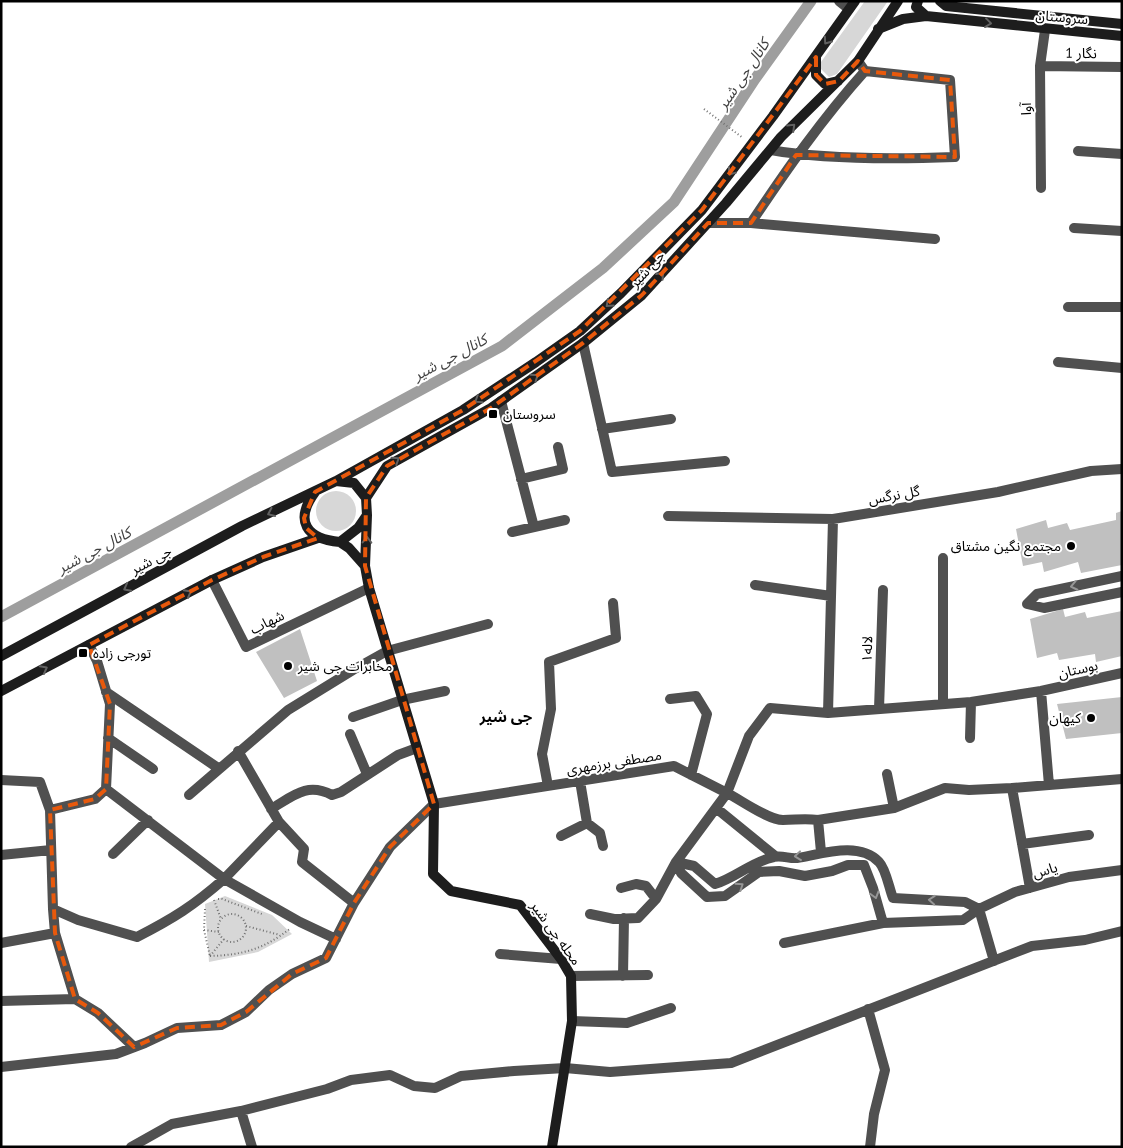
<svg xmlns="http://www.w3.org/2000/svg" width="1123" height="1148" font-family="'PT Sans','Noto Sans Arabic',sans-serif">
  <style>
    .green { fill: #d7d7d7 }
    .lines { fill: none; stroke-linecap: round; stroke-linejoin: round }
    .canal { stroke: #9e9e9e; stroke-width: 11 }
    .building { fill: #c0c0c0 }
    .path { stroke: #727272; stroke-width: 2; stroke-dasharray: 1 2.5; stroke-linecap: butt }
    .street { stroke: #505050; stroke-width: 10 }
    .secondary { stroke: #1d1d1d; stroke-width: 10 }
    .oneway { stroke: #616161 }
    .oneway2 { stroke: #969696 }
    .marked { fill: none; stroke: #e8590c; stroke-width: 4; stroke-dasharray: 10 6; stroke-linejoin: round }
    .poi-dot { fill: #000; stroke: #fff; stroke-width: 2 }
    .labels { text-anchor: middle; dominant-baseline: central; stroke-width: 4; stroke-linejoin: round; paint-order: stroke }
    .street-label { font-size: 14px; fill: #000; stroke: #fff }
    .poi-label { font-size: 14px; fill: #000; stroke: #fff; text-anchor: start }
    .water-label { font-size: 15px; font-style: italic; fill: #3f3f3f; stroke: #fff }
    .neighbourhood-label { font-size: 15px; font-weight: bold; fill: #000; stroke: #fff }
  </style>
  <rect width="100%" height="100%" fill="#fff"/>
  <path class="green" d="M865,1H888L837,74L829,77L821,69V62Z
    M316 511a20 20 0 1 1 40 0a20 20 0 1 1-40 0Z
    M225,896L272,915L292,934L258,952L209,962L205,904Z"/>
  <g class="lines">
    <path class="canal" d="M1,617L502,346L603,268L674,202L755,79L811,1"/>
  </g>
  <path class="building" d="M1122,511V565L1081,573L1078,562L1044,572L1042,562L1023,566L1016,529L1046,520L1048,528L1067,523L1070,530L1116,520V513Z
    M1063,609L1065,617L1085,612L1087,618L1122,611V656L1096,662L1095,654L1059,660L1057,653L1037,658L1030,619Z
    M300,629L317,681L284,698L256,652Z
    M1122,697V733L1066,739L1057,704Z"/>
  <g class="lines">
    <path class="path" d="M704,109L743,138
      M218,899H222L262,914
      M214,900L221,919
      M205,909L204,930L210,956
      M218 928a14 14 0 1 1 28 0a14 14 0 1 1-28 0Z
      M246,926L280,935
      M204,930L219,932
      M210,956C243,955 264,949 291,928
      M210,956L224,939"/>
    <path class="street" d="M839,1L849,9
      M1040,66L1122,67
      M771,150C826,160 899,159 955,157L950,80L865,71L858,61
      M1078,151L1122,154
      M1041,188L1040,66L1045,30
      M708,223H751L935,239
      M751,223C787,169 822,119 865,71
      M1074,228L1122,231
      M1068,307H1122
      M583,343L612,472L725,461
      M1058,362L1122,368
      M501,401L534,527
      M602,429L671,419
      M521,479L563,469L558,447
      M668,516L833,519L998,492L1091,471L1122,469
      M512,532L565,520
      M943,558V703
      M1122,576L1037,594L1027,604L1044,608L1122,592
      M212,580L246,647L369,588
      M755,585L831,596
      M1041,691L1049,785
      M106,692L218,768
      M670,699L696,696L707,714L691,775
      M879,709L883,590
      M828,713L833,519
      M353,717L402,700L445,691
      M350,734L367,774
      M108,738L153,769
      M970,738L971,702
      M238,751L279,822L304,849L302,862L354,903
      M887,774L894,808
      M1,780L40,782L50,810L53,909L78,920L137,937C174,918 193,906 224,879L300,922L336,939
      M580,781L587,823
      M548,786L542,754L551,709L549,662L616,638L613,603
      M1012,788L1030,888
      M106,789L224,879L279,822
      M189,795L288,710L353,670L387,651L488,624
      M716,808L775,856
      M271,809C293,796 307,782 332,795L341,792L398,755L417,748
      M50,810L95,799L106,789L110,704L97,661L89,645
      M561,836L587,823L600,833L603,846
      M1022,844L1089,835
      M821,852L818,820L894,808L945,788L969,790L1012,788L1122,779
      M113,854L148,820
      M1,855L51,850
      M676,862L681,873L707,897L725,896L759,872L779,871L805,876L832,871L848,865H864L873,888L883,923L963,920L979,909L1015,892L1069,877L1122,870
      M676,862L694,866L715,884C735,878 753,861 774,857C782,855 790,859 797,858C822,854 859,841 879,862C886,869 889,888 893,898L965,902L979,909
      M621,888L636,884L646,886L656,899
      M53,909L55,933L75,999
      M979,909L994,961
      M590,914L614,919L638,918L656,899L676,862L727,793C741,800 768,820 783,820C796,820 804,818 818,820
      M1,943L55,933
      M784,943L883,923
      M500,954L561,959
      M571,976L648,975
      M623,976L624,918
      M1,1001L75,999L98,1013L134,1047
      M868,1009L885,1070L874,1114L870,1147
      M572,1021L627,1023L671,1008
      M1,1067L116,1054L145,1043L177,1028L221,1025L246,1012L269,990L292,974L326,958L354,903L390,847L434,804L674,766L727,793L749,736L770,708L828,713L971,702L1041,691L1122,673
      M241,1111L252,1147
      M131,1147L172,1124L241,1111L327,1089L351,1080L390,1075L414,1086L435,1088L461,1076L514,1071L565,1068L610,1072L731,1063L1032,946L1085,940L1122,931"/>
    <path class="secondary" d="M918,1L916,7L926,16
      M940,1L946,6L1122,24
      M878,29L903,19L926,16L1122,36
      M816,57V75L825,84L838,81
      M336,481L463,410L536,362L580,331L621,293L702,210L773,116L855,1
      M366,498L387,466L491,408L583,343L642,295L726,203L781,137L858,61L898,1
      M367,515L365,566L369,588L434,804L433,874L451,891L520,905L561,959L571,976L572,1021L552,1147
      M340,542L349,548L365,566
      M1,656L242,526L336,481L354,483L366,498L367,515L358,528L340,542C306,539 294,521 315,492
      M1,691L212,580L263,557L318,538"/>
  </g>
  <defs><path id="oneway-chevron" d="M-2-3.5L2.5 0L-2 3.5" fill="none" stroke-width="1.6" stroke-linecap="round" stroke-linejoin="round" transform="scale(1.25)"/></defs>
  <g class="oneway">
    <use href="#oneway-chevron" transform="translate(988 23) rotate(7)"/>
    <use href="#oneway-chevron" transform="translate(827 41) rotate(125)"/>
    <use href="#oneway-chevron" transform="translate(792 127) rotate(-44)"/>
    <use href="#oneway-chevron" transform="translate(731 172) rotate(127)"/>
    <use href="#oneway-chevron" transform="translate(661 275) rotate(-48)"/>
    <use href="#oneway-chevron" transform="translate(609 304) rotate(138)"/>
    <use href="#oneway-chevron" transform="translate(535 377) rotate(-35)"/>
    <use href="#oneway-chevron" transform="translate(478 400) rotate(147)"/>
    <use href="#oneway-chevron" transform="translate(396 460) rotate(-33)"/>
    <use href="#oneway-chevron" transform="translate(271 513) rotate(155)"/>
    <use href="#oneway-chevron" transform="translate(367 540) rotate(-89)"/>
    <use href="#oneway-chevron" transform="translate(127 588) rotate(152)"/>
    <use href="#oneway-chevron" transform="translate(188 593) rotate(-28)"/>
    <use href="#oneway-chevron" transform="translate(44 669) rotate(-28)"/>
  </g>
  <g class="oneway2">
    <use href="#oneway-chevron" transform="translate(1074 586) rotate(168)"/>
    <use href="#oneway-chevron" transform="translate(798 856) rotate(174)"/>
    <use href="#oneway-chevron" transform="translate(740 886) rotate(-34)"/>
    <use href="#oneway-chevron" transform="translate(875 895) rotate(74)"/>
    <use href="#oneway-chevron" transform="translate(932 900) rotate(-176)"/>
  </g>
  <path class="marked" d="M816,57V75L825,84L839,81L858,61L865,71L950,80L955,157L796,155L751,223H708L642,295L583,343L491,408L387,466L366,498L365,566L434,804L390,847L354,903L326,958L292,974L246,1012L221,1025L177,1028L134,1047L98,1013L75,999L55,933L50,810L95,799L106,789L110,704L89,645L212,580L263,557L318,538L306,528L304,518L315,492L463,410L580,331L702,210Z"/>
  <g class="poi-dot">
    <rect x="488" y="409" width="10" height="10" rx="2.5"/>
    <circle cx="1071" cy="546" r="5"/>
    <rect x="78" y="648" width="10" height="10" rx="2.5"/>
    <circle cx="288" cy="666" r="5"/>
    <circle cx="1091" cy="718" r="5"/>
  </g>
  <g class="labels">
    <g class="street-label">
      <text transform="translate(1062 17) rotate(5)">سروستان</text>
      <text transform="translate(1081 53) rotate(1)">نگار 1</text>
      <text transform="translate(1026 109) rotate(-91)">آوا</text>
      <text transform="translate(647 269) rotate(-47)">جی شیر</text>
      <text transform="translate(894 495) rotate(-10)">گل نرگس</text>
      <text transform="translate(151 560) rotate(-28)">جی شیر</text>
      <text transform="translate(267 622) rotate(-26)">شهاب</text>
      <text transform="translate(867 649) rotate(-88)">لاله۱</text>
      <text transform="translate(1078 669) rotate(-13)">بوستان</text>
      <text transform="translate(614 762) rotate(-9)">مصطفی برزمهری</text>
      <text transform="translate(1045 870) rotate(-16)">یاس</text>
      <text transform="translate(556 933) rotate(54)">محله جی شیر</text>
    </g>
    <g class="poi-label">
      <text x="503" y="414">سروستان</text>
      <text x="1061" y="546" text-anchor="end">مجتمع نگین مشتاق</text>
      <text x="93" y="653">تورجی زاده</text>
      <text x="298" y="666">مخابرات جی شیر</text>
      <text x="1081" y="718" text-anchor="end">کیهان</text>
    </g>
    <g class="water-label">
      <text transform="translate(743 74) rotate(-56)">کانال جی شیر</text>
      <text transform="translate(450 357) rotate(-28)">کانال جی شیر</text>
      <text transform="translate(94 550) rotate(-28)">کانال جی شیر</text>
    </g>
    <g class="neighbourhood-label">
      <text x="506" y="716">جی شیر</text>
    </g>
  </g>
  <rect width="1123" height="1148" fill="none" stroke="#000000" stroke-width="5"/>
</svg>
